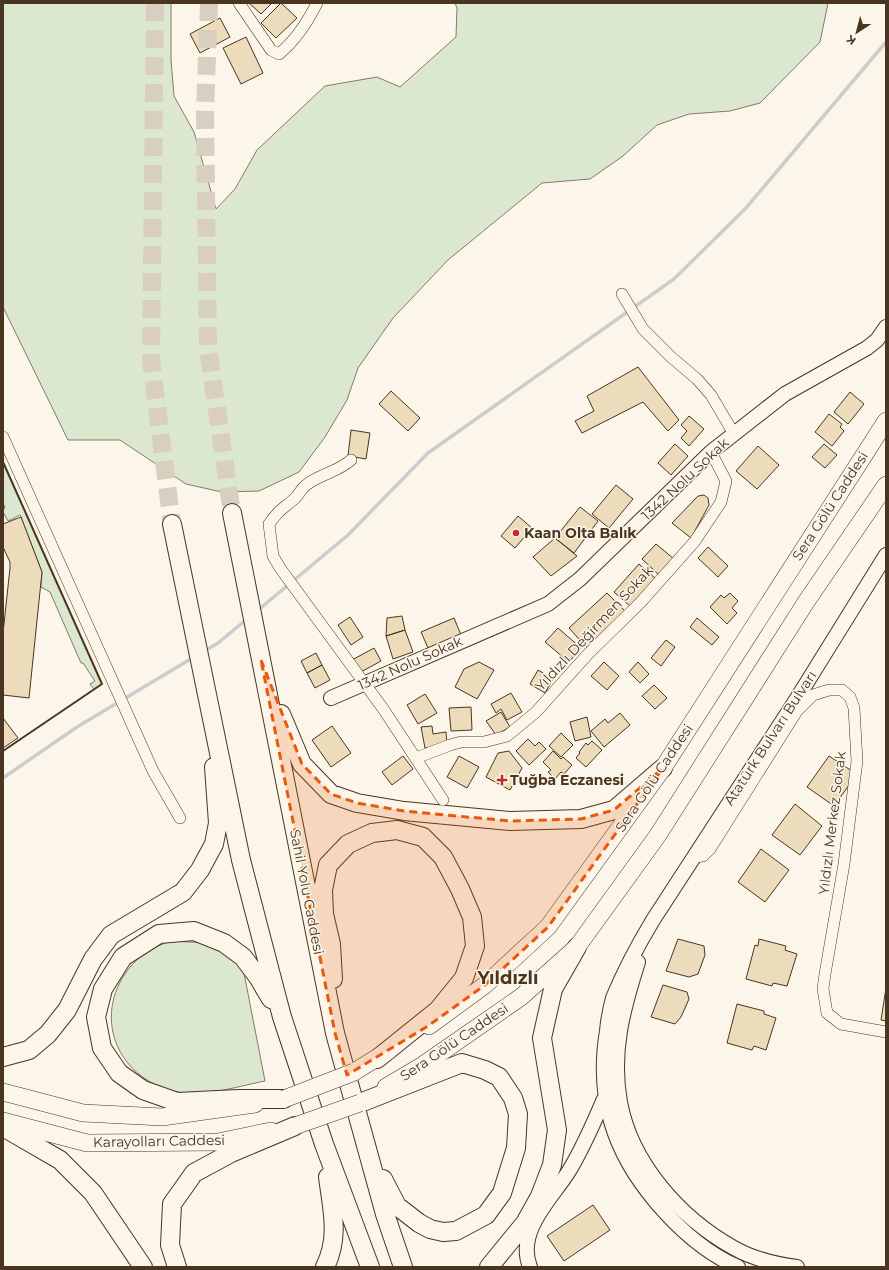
<svg xmlns="http://www.w3.org/2000/svg" width="889" height="1270" font-family="Montserrat,sans-serif">
  <style>
    .green { fill: #dce7d0; stroke: #887966 }
    .lines { fill: none; stroke-linecap: round; stroke-linejoin: round }
    .stream { stroke: #c9cecd; stroke-width: 3.5 }
    .building { fill: #ecdcbc; stroke: #4a3520 }
    .trunk-tunnel { stroke: #d8cfc1; stroke-width: 18; stroke-dasharray: 18 9; stroke-linecap: butt }
    .minor-casing { stroke: #4a3520; stroke-width: 12 }
    .tertiary-casing { stroke: #4a3520; stroke-width: 16 }
    .primary-casing { stroke: #4a3520; stroke-width: 18 }
    .trunk-casing { stroke: #4a3520; stroke-width: 20 }
    .minor { stroke: #fbf6e9; stroke-width: 11 }
    .tertiary { stroke: #fbf6e9; stroke-width: 14 }
    .primary { stroke: #fbf6e9; stroke-width: 17 }
    .trunk { stroke: #fbf6e9; stroke-width: 18 }
    .primary-bridge-casing { stroke: #4a3520; stroke-width: 18; stroke-linecap: butt }
    .primary-bridge { stroke: #fbf6e9; stroke-width: 17 }
    .wall { stroke: #4a3520; stroke-width: 2 }
    .marked { fill: #e8590c; fill-opacity: 0.2; stroke: #e8590c; stroke-width: 3; stroke-dasharray: 8 5; stroke-linejoin: round }
    .poi-dot { fill: #c62828; stroke: #fbf6e9; stroke-width: 1.5 }
    .labels { text-anchor: middle; dominant-baseline: central; stroke-width: 3; stroke-linejoin: round; paint-order: stroke }
    .street-label { font-size: 14px; fill: #4a3520; stroke: #fbf6e9 }
    .poi-label { font-size: 14px; font-weight: bold; fill: #4a3520; stroke: #fbf6e9; text-anchor: start }
    .district-label { font-size: 18px; font-weight: bold; fill: #4a3520; stroke: #fbf6e9 }
  </style>
  <rect width="100%" height="100%" fill="#fbf6e9"/>
  <path class="green" d="M3,3H171V60L174,96L194,132L216,209L235,189L257,150L325,86L377,77L400,87L456,37L457,8L455,3H828L820,42L760,103L730,111L689,114L657,125L623,156L590,179L542,183L448,260L393,318L358,368L347,400L325,437L299,472L259,491L222,492L186,484L120,440H68L3,307Z
    M3,462L102,684L94,689L90,684L95,681L83,663H81L50,592L41,587L42,572L21,517L20,515L8,521L3,512L5,506L3,504Z
    M171,941L210,943L243,968L265,1081C234,1087 197,1100 166,1089C103,1067 92,993 146,952C153,947 163,944 171,941Z"/>
  <g class="lines">
    <path class="stream" d="M257,611L348,535L428,453L674,279L746,208L886,42
      M203,652L218,643L247,619
      M3,778L77,727L194,657"/>
  </g>
  <path class="building" d="M249,3H272L261,14Z
    M281,3L297,18L276,38L261,23Z
    M220,18L230,37L200,53L190,34Z
    M246,37L263,73L241,84L223,48Z
    M638,367L679,420L668,431L643,402L582,433L575,421L594,411L587,396Z
    M391,391L420,418L408,431L379,404Z
    M850,392L864,404L848,424L834,412Z
    M829,414L842,424L840,427L844,431L832,446L815,432Z
    M689,416L704,429L689,446L681,438L687,431L681,425Z
    M351,430L370,433L366,459L348,456Z
    M675,444L688,456L671,475L658,463Z
    M824,444L837,455L825,468L812,457Z
    M758,446L779,465L757,489L736,471Z
    M616,485L633,499L609,528L592,514Z
    M704,495L708,498L709,505L691,538L672,523L698,496Z
    M580,507L598,521L574,553L555,538Z
    M518,516L532,528L515,548L501,536Z
    M21,517L42,572L29,698L3,695V633L10,568V562L3,547V524Z
    M555,538L577,556L551,576L533,557Z
    M656,544L674,559L659,575L642,559Z
    M708,547L728,566L718,577L698,558Z
    M639,564L656,579L631,607L614,592Z
    M607,593L626,612L587,648L569,628Z
    M730,593L738,601L732,608L737,613L727,624L710,607L721,595L724,598Z
    M402,616L405,630L386,636L387,618Z
    M350,617L363,637L351,645L338,625Z
    M454,618L461,635L428,648L421,632Z
    M697,618L719,637L712,645L690,627Z
    M558,628L581,648L569,662L545,642Z
    M405,630L413,652L393,659L386,636Z
    M666,640L675,647L661,666L651,658Z
    M374,648L381,661L359,673L352,660Z
    M316,653L322,665L307,673L301,661Z
    M479,662L494,670L477,699L455,687L464,669Z
    M604,662L619,676L607,690L591,676Z
    M638,662L649,674L640,683L629,672Z
    M322,665L330,680L315,688L307,673Z
    M538,670L553,679L545,693L530,684Z
    M654,685L667,698L655,709L642,696Z
    M511,693L522,712L507,720L501,709L496,713L491,704Z
    M425,694L437,713L418,724L407,705Z
    M471,707L472,730L451,731L449,708Z
    M501,712L510,727L496,735L486,721Z
    M620,713L630,725L604,747L591,731L605,719L608,723Z
    M587,717L591,737L575,741L570,722Z
    M3,718L18,738L3,748Z
    M332,726L351,753L331,767L312,740Z
    M432,726L433,734L446,732L447,745L425,748L421,727Z
    M561,733L573,745L561,757L549,746Z
    M528,739L535,746L539,742L546,749L529,765L516,751Z
    M592,741L602,750L586,767L576,758L580,753L579,752L586,743L588,745Z
    M509,751L522,768L510,790L486,777L498,753Z
    M553,751L561,759L563,757L572,765L564,774L561,772L555,779L548,772L551,770L543,762Z
    M403,756L413,769L392,785L382,772Z
    M459,756L479,767L467,788L447,777Z
    M829,756L852,771V781L834,806L807,787Z
    M795,804L822,826L800,855L772,835Z
    M761,849L789,870L765,902L738,882Z
    M678,939L704,946L705,955L698,974L689,977L666,971Z
    M759,939L786,946L785,950L797,954L787,986L773,983L772,986L746,979L755,945L758,946Z
    M663,985L687,992L689,999L681,1017L675,1024L651,1017Z
    M886,988V1021L881,1020Z
    M737,1004L764,1011V1014L776,1018L766,1050L754,1046L752,1050L727,1043Z
    M593,1205L610,1230L564,1261L547,1236Z"/>
  <g class="lines">
    <path class="trunk-tunnel" d="M155,3L151,360L172,524
      M209,3L205,112L208,349L232,513"/>
    <defs>
      <path id="minor" d="M239,3L271,50L279,54C296,40 307,23 317,3
        M622,294L643,329L671,357L697,379L711,395L734,434
        M3,437L153,771L180,818
        M351,460C338,472 317,475 305,486C300,490 298,497 293,500C281,510 278,511 269,524L273,556L280,568L384,710L443,800
        M416,758L450,745L461,742H484L507,736L536,712L588,654L641,602L695,541L721,502L726,481L711,452
        M693,857L703,856L710,849L797,711L813,695L829,690H842L850,697L854,708L857,761L844,864L825,974L823,989L827,1013L841,1024L886,1032"/>
      <path id="tertiary" d="M331,698L548,604L580,579L711,452L785,394L867,348L877,340L886,327
        M638,962C623,1009 611,1052 620,1102C631,1163 680,1218 734,1248C753,1259 775,1264 797,1267
        M530,1267C516,1232 550,1200 567,1174C582,1151 593,1124 604,1099
        M738,1267C705,1253 679,1229 656,1202C613,1151 596,1097 607,1031C608,1020 610,1009 613,998C624,971 638,945 653,920L796,700L886,555"/>
      <path id="primary" d="M429,1026L485,985L548,927L663,768L886,421
        M354,1072L388,1051
        M386,1087L423,1065L521,997L577,947L658,835L806,602L886,485
        M3,1092L83,1113L162,1117L255,1104
        M3,1121L87,1143L218,1142L271,1131"/>
      <path id="trunk" d="M232,513L335,1033L385,1214L403,1267
        M172,524L241,860L272,979L282,1017L324,1144L370,1267
        M281,714L302,764L331,794L357,803L404,811L510,821L581,819L614,810L663,768
        M333,979L331,944L324,914L323,890L328,865L348,844L372,833L397,830L423,837L443,857L460,889L472,917L475,946L464,978L438,1010L377,1059
        M271,999L258,977L243,957L224,943L194,931L159,934L123,957L103,989L96,1017L102,1048L119,1073L143,1090L177,1102L238,1099H284
        M3,1057L29,1050L48,1034L67,1010L93,959L111,935L183,892L200,870L214,844L218,823L214,767
        M360,1103L462,1063L485,1070L499,1077L513,1098L518,1114L516,1148L502,1193L486,1215L456,1231L443,1232L430,1229L419,1223L397,1206L383,1179
        M3,1127L60,1160L93,1193L143,1267
        M177,1267L170,1245L172,1204L194,1173L231,1153L295,1126
        M325,1267C340,1237 332,1209 328,1177
        M489,1267L525,1223L540,1196L552,1165L557,1130L542,1038L553,989L577,947"/>
    </defs>
    <use href="#minor" class="minor-casing"/>
    <use href="#tertiary" class="tertiary-casing"/>
    <use href="#primary" class="primary-casing"/>
    <use href="#trunk" class="trunk-casing"/>
    <use href="#minor" class="minor"/>
    <use href="#tertiary" class="tertiary"/>
    <use href="#primary" class="primary"/>
    <use href="#trunk" class="trunk"/>
    <defs>
      <path id="primary-bridge" d="M284,1099L354,1072
        M295,1126L360,1103"/>
    </defs>
    <use href="#primary-bridge" class="primary-bridge-casing"/>
    <use href="#primary-bridge" class="primary-bridge"/>
    <path class="wall" d="M3,462L102,684L3,751"/>
  </g>
  <path class="marked" d="M261,660L302,764L331,794L357,803L404,811L510,821L581,819L614,810L663,768L548,927L485,985L428,1026L347,1075L335,1033Z"/>
  <g class="poi-dot">
    <circle cx="516" cy="533" r="4"/>
    <path d="M500 774h4v4h4v4h-4v4h-4v-4h-4v-4h4z"/>
  </g>
  <g class="labels">
    <g class="street-label">
      <text transform="translate(685 479) rotate(-43)">1342 Nolu Sokak</text>
      <text transform="translate(830 506) rotate(-57)">Sera Gölü Caddesi</text>
      <text transform="translate(594 628) rotate(-47)">Yıldızlı Değirmen Sokak</text>
      <text transform="translate(410 663) rotate(-24)">1342 Nolu Sokak</text>
      <text transform="translate(770 738) rotate(-57)">Atatürk Bulvarı Bulvarı</text>
      <text transform="translate(654 778) rotate(-56)">Sera Gölü Caddesi</text>
      <text transform="translate(832 823) rotate(-83)">Yıldızlı Merkez Sokak</text>
      <text transform="translate(307 892) rotate(79)">Sahil Yolu Caddesi</text>
      <text transform="translate(454 1042) rotate(-34)">Sera Gölü Caddesi</text>
      <text transform="translate(159 1141) rotate(-1)">Karayolları Caddesi</text>
    </g>
    <g class="poi-label">
      <text x="524" y="533">Kaan Olta Balık</text>
      <text x="510" y="780">Tuğba Eczanesi</text>
    </g>
    <g class="district-label">
      <text x="508" y="978">Yıldızlı</text>
    </g>
  </g>
  <rect width="889" height="1270" fill="none" stroke="#4a3520" stroke-width="8"/>
  <g transform="translate(857 32) rotate(216)" stroke="#fbf6e9" stroke-width="3" paint-order="stroke">
  <path d="M0-3L7 15L0 10L-7 15Z" fill="#4a3520"/>
  <text y="-6" font-size="11" font-weight="bold" text-anchor="middle" fill="#4a3520">K</text>
  </g>
</svg>
